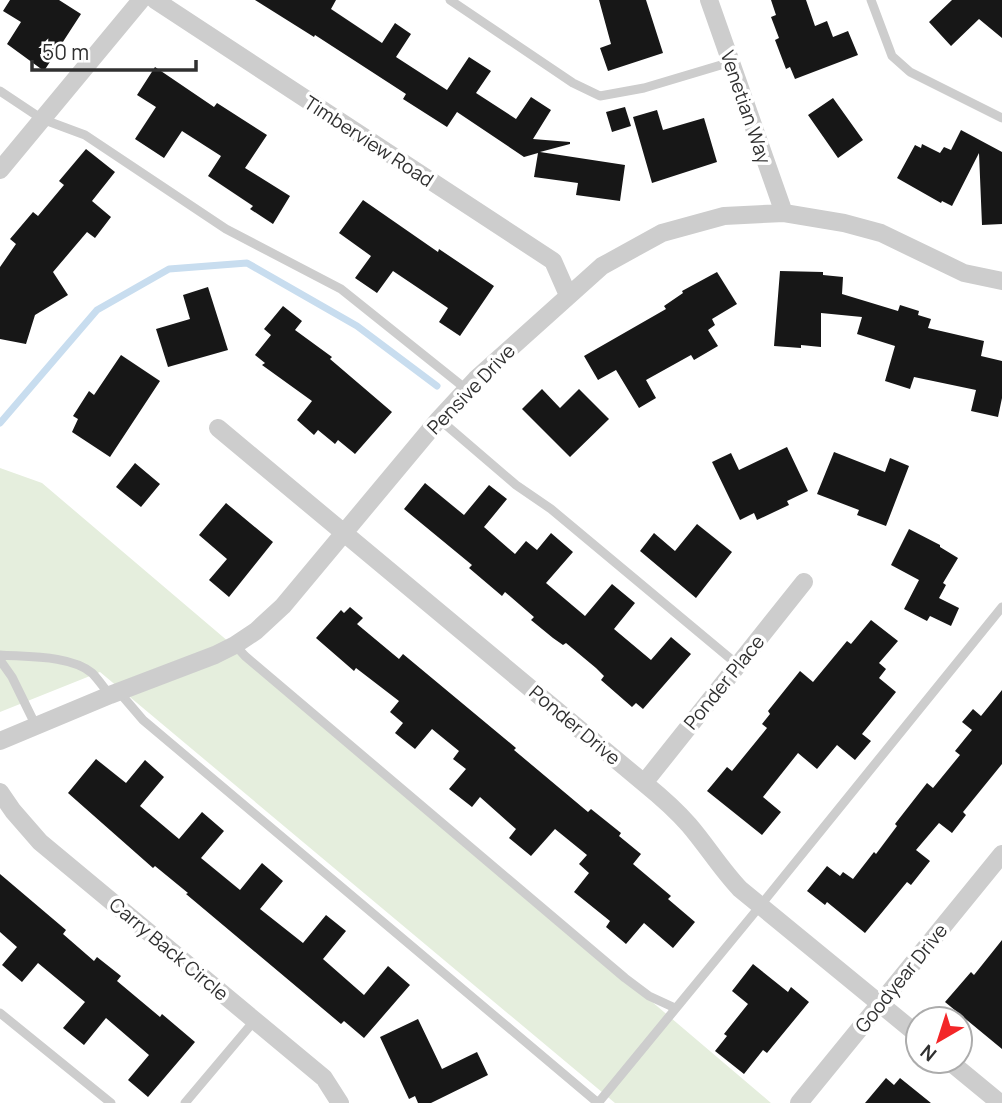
<svg xmlns="http://www.w3.org/2000/svg" width="1002" height="1103" font-family="Manrope,sans-serif">
  <style>
    .green { fill: #e5eedd }
    .lines { fill: none; stroke-linecap: round; stroke-linejoin: round }
    .stream { stroke: #c8ddef; stroke-width: 7 }
    .building { fill: #171717 }
    .service { stroke: #cdcdcd; stroke-width: 9 }
    .minor { stroke: #cdcdcd; stroke-width: 18 }
    .labels { text-anchor: middle; dominant-baseline: central; stroke-width: 7; stroke-linejoin: round; paint-order: stroke }
    .street-label { font-size: 19px; fill: #303030; stroke: #fff }
  </style>
  <rect width="100%" height="100%" fill="#fff"/>
  <path class="green" d="M0,468L42,483L771,1103H615L100,672L0,712Z"/>
  <g class="lines">
    <path class="stream" d="M0,423L97,310L169,269L247,263L357,326L437,386"/>
  </g>
  <path class="building" d="M10,0H59L81,14L44,71L7,44L21,22L3,11Z
    M255,0H336L331,9L382,43L395,23L411,34L396,57L447,90L469,57L491,71L476,93L516,119L531,97L551,110L533,139L570,142V144L540,152L625,165L620,201L576,195L578,183L534,177L538,153L524,157L457,112L447,127L403,99L406,94L315,35L314,37Z
    M599,0H646L663,53L608,71L600,48L611,44Z
    M771,0H806L815,26L827,21L833,37L848,31L858,55L795,79L790,67L786,69L775,40L779,38L771,17L776,15Z
    M952,0H1002V38L979,19L951,46L929,22Z
    M155,67L214,107L217,103L267,135L245,168L290,196L273,224L250,209L253,206L208,176L221,156L182,131L164,158L135,139L156,107L137,95Z
    M833,98L863,140L838,158L808,115Z
    M625,107L631,126L612,132L606,112Z
    M657,110L663,130L704,118L717,162L652,183L633,117Z
    M961,130L1002,152V224L982,225L979,153L952,206L942,201L941,203L897,178L915,145L921,148L922,144L940,153L944,147L951,150Z
    M86,149L115,172L92,201L111,217L95,238L87,232L53,272L68,295L35,315L26,344L0,339V267L16,244L10,239L33,212L38,216L64,185L59,181Z
    M363,200L438,252L439,249L494,286L460,336L439,322L448,308L393,271L377,293L355,278L371,256L339,233Z
    M780,271L823,272V275L843,277L842,294L898,311L900,305L919,311L918,315L931,319L928,328L984,341L981,356L1002,361V398L998,417L971,411L976,390L914,377L910,389L885,381L895,346L857,334L862,317L821,313V347L801,345V348L774,346Z
    M717,272L737,304L712,319L715,325L708,330L718,346L694,360L691,355L646,380L656,398L639,408L616,370L598,380L584,356L666,309L664,306L683,293L682,291Z
    M208,287L228,350L168,367L156,329L190,319L183,295Z
    M283,306L302,321L295,330L332,357L330,359L392,412L355,454L338,440L335,444L318,430L314,435L297,420L312,401L262,365L265,363L255,355L271,335L264,329Z
    M121,355L160,381L110,457L72,432L78,419L73,416L89,391L94,395Z
    M542,389L560,408L579,389L609,419L570,457L522,409Z
    M787,447L808,491L787,501L789,505L757,520L754,513L740,520L712,462L731,453L739,470Z
    M834,452L885,472L890,458L909,466L886,526L857,515L859,510L817,494Z
    M135,463L160,484L141,507L116,487Z
    M425,483L464,515L489,485L507,499L484,527L515,554L526,541L537,550L551,533L573,552L546,583L585,616L612,584L635,603L614,629L651,660L671,637L691,654L643,709L636,703L632,707L601,680L604,676L596,668L566,643L563,645L553,638L531,620L534,617L505,592L502,596L469,568L472,565L404,509Z
    M226,503L273,542L229,597L209,580L227,559L199,535Z
    M697,524L732,552L696,598L640,551L654,533L675,551Z
    M909,529L940,545V547L958,558L943,583L946,585L939,598L959,608L951,626L930,616L927,621L904,609L919,580L891,565Z
    M350,607L363,618L357,624L399,659L403,654L516,748L514,750L588,812L591,809L621,833L619,836L641,854L633,864L671,896L668,899L695,922L673,948L644,923L626,944L606,927L610,921L574,892L589,873L579,864L587,855L555,829L531,856L509,838L516,829L480,797L472,807L449,789L466,769L453,759L459,751L432,729L415,749L395,733L403,723L390,712L399,701L356,668L354,671L316,638L341,610L344,613Z
    M871,620L898,641L879,663L886,669L879,678L896,692L862,734L871,741L855,760L837,745L817,769L798,753L763,797L781,812L762,835L707,791L727,767L732,771L767,728L762,724L770,714L768,711L800,671L813,682L847,641L851,644Z
    M1002,690V764L963,812L966,815L952,833L939,823L916,850L930,861L911,885L907,882L865,933L827,902L825,905L807,891L827,866L840,876L843,872L853,879L874,852L876,854L897,826L895,824L927,783L933,788L960,755L955,751L972,730L962,722L973,709L981,716Z
    M96,759L126,783L145,760L164,777L140,806L179,839L202,812L224,831L201,858L240,890L262,863L283,881L260,909L303,943L326,915L346,931L323,959L364,995L388,966L410,985L364,1038L344,1021L341,1024L186,894L188,893L155,866L153,868L68,793Z
    M0,874L66,930L63,934L94,961L97,957L121,976L117,981L160,1017L162,1014L195,1042L148,1097L128,1080L149,1055L106,1018L84,1045L63,1028L85,1002L38,963L22,982L2,965L17,947L0,932Z
    M1002,940V1049L945,1002L971,972L974,975Z
    M753,964L788,992L791,987L809,1002L767,1053L763,1050L744,1074L715,1051L727,1036L724,1034L748,1004L732,991Z
    M418,1019L442,1069L477,1052L488,1075L431,1103H418L415,1096L409,1099L380,1037Z
    M886,1078L894,1085L900,1078L931,1103H865Z"/>
  <g class="lines">
    <path class="service" d="M450,0L573,83L600,96L644,88L731,62
      M871,0L892,56L910,72L1002,118
      M0,91L42,119L85,135L226,229L341,289L466,389
      M439,419L516,485L551,509L738,665
      M235,645L245,656L625,978L649,996L675,1008
      M0,655C26,657 71,655 92,673C98,679 104,688 110,695
      M0,660L12,677L36,726
      M119,692L143,720L598,1103
      M0,1013L111,1103
      M185,1103L255,1020
      M598,1103L760,906L1002,607"/>
    <path class="minor" d="M155,0L553,261L568,295
      M709,0L784,213
      M0,170L141,0
      M218,428L644,783C660,796 675,809 689,825C707,846 721,869 740,889L918,1035
      M0,741L110,695L215,655L235,645L256,631L283,606L439,419L476,379L602,266L662,233L724,216L784,213L844,223L881,233L964,273L1002,281
      M644,783L804,582
      M0,792L13,811L40,842L324,1078L340,1103
      M949,1061L1000,1103
      M799,1103L1002,854"/>
  </g>
  <g class="labels">
    <g class="street-label">
      <text transform="translate(746 107) rotate(71)">Venetian Way</text>
      <text transform="translate(369 141) rotate(33)">Timberview Road</text>
      <text transform="translate(471 389) rotate(-46)">Pensive Drive</text>
      <text transform="translate(724 682) rotate(-51)">Ponder Place</text>
      <text transform="translate(575 725) rotate(40)">Ponder Drive</text>
      <text transform="translate(169 949) rotate(40)">Carry Back Circle</text>
      <text transform="translate(901 978) rotate(-51)">Goodyear Drive</text>
    </g>
  </g>
  <g transform="translate(939 1040) rotate(219)"><circle r="33" fill="#ffffff" stroke="#acacac" stroke-width="2"/>
  <path d="M0-5L12 26L0 18L-12 26Z" fill="#f32628"/>
  <text y="-10" font-size="19" font-weight="bold" text-anchor="middle" fill="#303030">N</text>
  </g>
  <path d="M32 60v10h164v-10" fill="none" stroke="#303030" stroke-width="3.5"/>
  <text x="42" y="60" font-size="21" fill="#303030" stroke="#ffffff" stroke-width="5" paint-order="stroke">50 m</text>
</svg>
